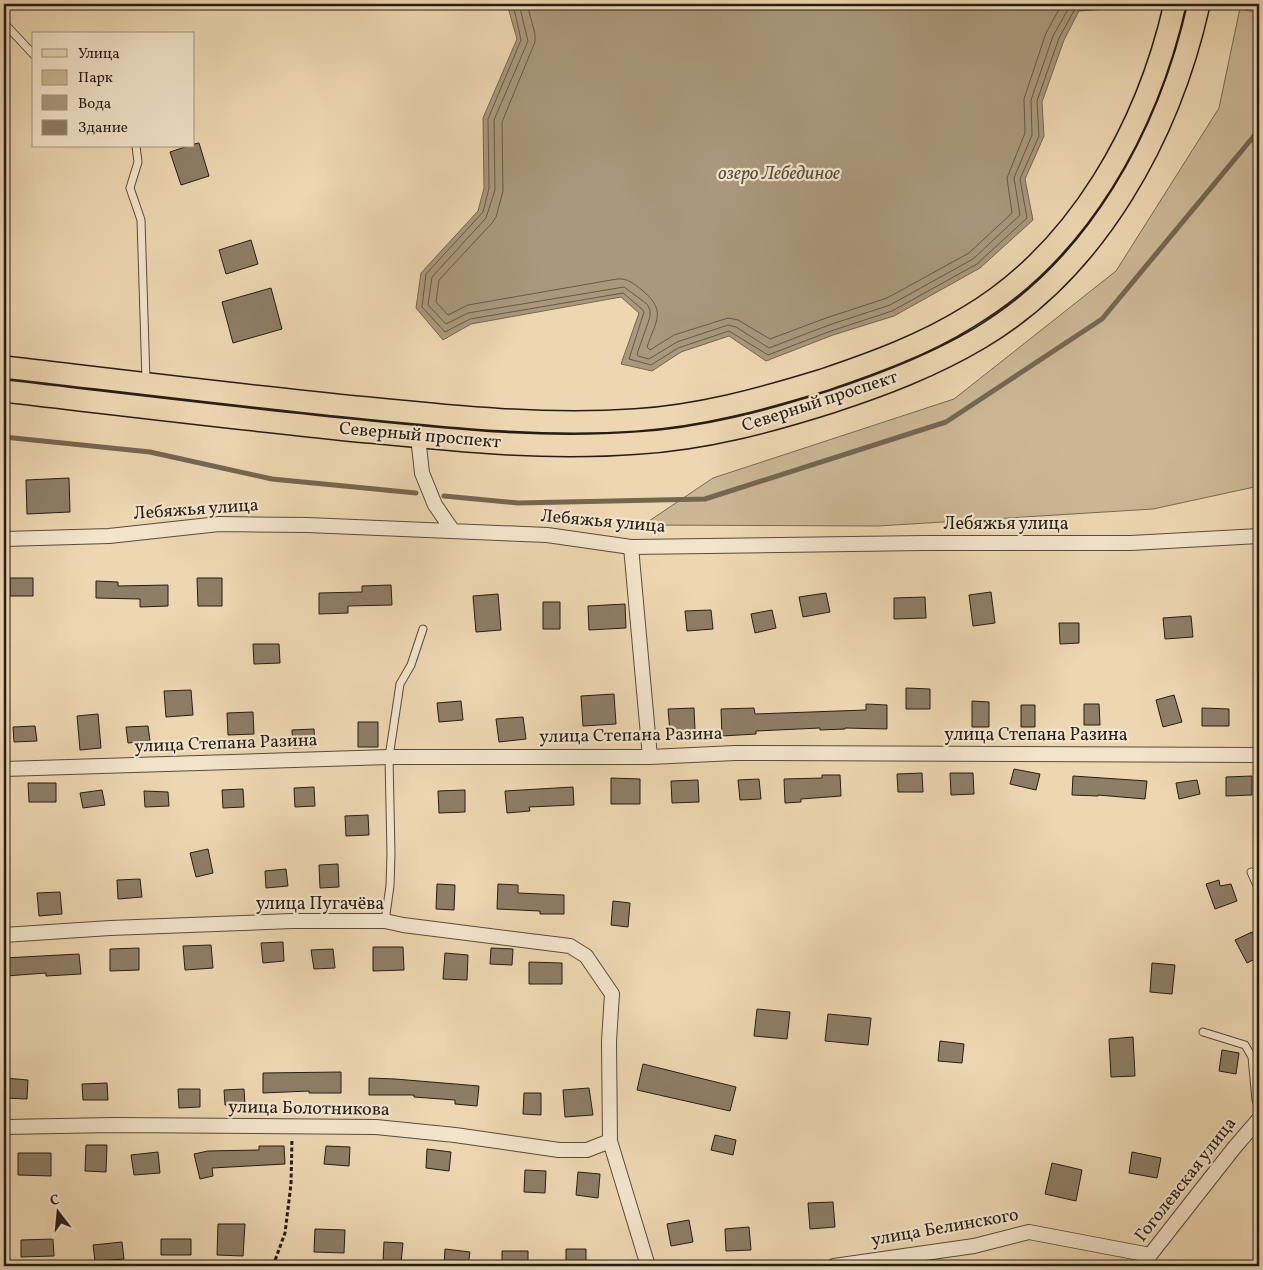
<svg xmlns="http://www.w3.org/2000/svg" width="1263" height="1270" font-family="Vollkorn,serif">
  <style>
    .green { fill: #cbb796; stroke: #786a55 }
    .water { fill: #a9987c; stroke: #746752 }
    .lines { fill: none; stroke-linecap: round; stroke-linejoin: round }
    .shore { stroke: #675a48; stroke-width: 1 }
    .stream { stroke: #746752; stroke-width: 5 }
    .building { fill: #8d7e66; stroke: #251d14 }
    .lane-casing { stroke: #574c3b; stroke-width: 9 }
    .street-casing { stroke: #574c3b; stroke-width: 16 }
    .primary-casing { stroke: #251d14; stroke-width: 24 }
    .path { stroke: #251d14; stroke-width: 3; stroke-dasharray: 4 2.5; stroke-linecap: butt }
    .lane { stroke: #f3e5cc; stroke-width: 7 }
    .street { stroke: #f3e5cc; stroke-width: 14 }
    .primary { stroke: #edd7b1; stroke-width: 21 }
    .labels { text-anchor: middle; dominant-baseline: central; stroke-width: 4.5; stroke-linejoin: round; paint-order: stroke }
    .street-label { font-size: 18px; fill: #251d14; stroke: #f3e5cc }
    .water-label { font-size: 19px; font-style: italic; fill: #5a4e3e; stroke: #f3e5cc }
  </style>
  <rect width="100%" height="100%" fill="#edd7b1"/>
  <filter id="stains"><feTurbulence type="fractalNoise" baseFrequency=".004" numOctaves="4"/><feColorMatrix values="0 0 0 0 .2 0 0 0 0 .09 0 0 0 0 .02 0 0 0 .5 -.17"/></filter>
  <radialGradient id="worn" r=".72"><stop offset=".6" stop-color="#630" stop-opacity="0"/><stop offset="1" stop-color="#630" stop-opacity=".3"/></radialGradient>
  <path class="green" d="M1240,8L1259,14V486L1153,509L878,526L643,525L713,478L954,399L1116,271L1219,108Z"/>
  <path class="water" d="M507,4H1114L1108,9L1079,11L1064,40L1042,102L1044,136L1025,179L1033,220L980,268L894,316L833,335L766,361L729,336L681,352L652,371L621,364L639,313L621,297L471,324L443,340L416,308L421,273L478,211L484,188L483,118L517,39Z"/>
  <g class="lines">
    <path class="shore" d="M513,4L521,40L488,119L489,188L483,212L426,274L422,307L445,332L470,319L623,293L642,309L644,312L629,359L651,365L678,348L729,331L768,355L831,331L892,311L977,264L1027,218L1020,179L1039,136L1037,101L1059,38L1076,7L1106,4
      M519,4L528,41L494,120L495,190L486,218L432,277L428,305L446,324L468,313L624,287L647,304L650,310V317L637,354L638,356L649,359L677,342L728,325L736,327L769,348L829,325L890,305L973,259L1020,215L1014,178L1032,135L1031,100L1053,36L1071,4
      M527,4L535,34V42L502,122L503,191L496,217L492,223L439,280L436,302L448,315L468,305L617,279C628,278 634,284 642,290C667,311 656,320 647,347L650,350L674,335L728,318L738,320L770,339L826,318L887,298L969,253L1012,213L1007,178L1025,133L1024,99L1046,33L1062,4"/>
    <path class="stream" d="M4,437L150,452L272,479L416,493
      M444,496L518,503L705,499L946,422L1102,319L1259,130"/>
  </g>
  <path class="building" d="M199,143L209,176L181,185L170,152L188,146H194V144Z
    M251,240L258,264L226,274L219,250Z
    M271,288L282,329L233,343L222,302Z
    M69,478L70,512L27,514L26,480Z
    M10,578H33V596H10Z
    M197,578H222V606H198Z
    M96,581L118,582V586L168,585V606L140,607V599L96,598Z
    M391,585L392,605L348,606V613L319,614V593L362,592V586Z
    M991,592L995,623L973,626L969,595Z
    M826,593L830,612L803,617L799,597Z
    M498,594L501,630L476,632L473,596Z
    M925,597L926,618L894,619V598Z
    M543,602H560V629H543Z
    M625,604L626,628L589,630L588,606Z
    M711,610L713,629L687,631L685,611Z
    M772,610L776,628L755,633L751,614Z
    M1191,616L1193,637L1165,639L1163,618Z
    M1059,623H1079V643L1060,644Z
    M253,644H279L280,663L254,664Z
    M906,688L930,689V709H906Z
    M191,690L193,715L166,717L164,691Z
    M614,694L616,724L583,726L581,696Z
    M1174,695L1182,722L1163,727L1156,700Z
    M461,701L463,720L439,722L437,703Z
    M972,701L989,702V727H972Z
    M866,704L887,705V729L845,728V729L820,730V728L756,731V734L722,736L721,709L754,708L755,714L866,710Z
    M1084,704H1099L1100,725H1084Z
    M1021,705H1035V727H1021Z
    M694,708L695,730L670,732L668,709Z
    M1202,708L1229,709V726H1202Z
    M253,712L254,734L228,735L227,713Z
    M98,714L101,748L80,750L77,716Z
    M523,717L526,739L499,742L496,719Z
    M358,722H378V747H358Z
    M35,726L37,741L14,742L13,727Z
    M148,726L150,741L128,743L126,727Z
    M314,729L315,747L293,748L292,730Z
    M1014,769L1040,774L1036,790L1010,784Z
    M922,773L923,792H898L897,774Z
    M950,773H973L974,794L951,795Z
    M822,775H840L841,796L801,799V802L785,803L784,779L822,778Z
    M1073,776L1147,781L1145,799L1098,795V796L1072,795Z
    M1252,776V795L1226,796V777Z
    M611,778L640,779V804H611Z
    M759,779L761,799L740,800L738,780Z
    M698,780L699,802L672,803L671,781Z
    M1197,780L1200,794L1179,799L1176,783Z
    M28,783H56V802H29Z
    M314,787L315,806L295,807L294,788Z
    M573,787L574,805L529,807L530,811L507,813L505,791Z
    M243,789L244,807L223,808L222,790Z
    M102,790L105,805L83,808L80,793Z
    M465,790V812L439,813L438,791Z
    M144,791L168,792L169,806L145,807Z
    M368,815L369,835L346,836L345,816Z
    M208,849L213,873L196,877L190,853Z
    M338,864L339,887L320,888L319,865Z
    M286,869L288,886L266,888L265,871Z
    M140,879L142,897L118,899L117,880Z
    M1219,880L1220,886L1231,884L1237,901L1215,909L1206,884Z
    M437,884L455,885L454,910L436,909Z
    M498,884L518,885V893L564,895V914H540V911L497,909Z
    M60,892L62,914L39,916L37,893Z
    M613,901L630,903L628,927L611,925Z
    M1252,932L1259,947V957L1247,963L1235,940Z
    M283,942L284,961L263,963L261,943Z
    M211,945L213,968L185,970L183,946Z
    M373,947H403L404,970L373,971Z
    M139,948V970L110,971V949Z
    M491,948L513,949L512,965L490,964Z
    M333,949L335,968L314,969L311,950Z
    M445,953L468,955L467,980L443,979Z
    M79,954L81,974L46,976V973L6,976L4,958Z
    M529,962L562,963V984H529Z
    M1152,963L1175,965L1172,994L1150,992Z
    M757,1009L790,1012L787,1039L754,1036Z
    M828,1014L871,1018L868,1045L825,1041Z
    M1133,1037L1135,1076L1111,1077L1109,1039Z
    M940,1041L964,1044L962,1063L938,1061Z
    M1222,1050L1239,1053L1236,1074L1219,1071Z
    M643,1064L736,1087L730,1111L637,1090Z
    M341,1072V1093H309V1091L263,1093V1073Z
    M4,1078L28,1080L27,1099L4,1098Z
    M369,1078L395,1079L479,1086L477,1106L455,1104V1100L414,1097V1095H369Z
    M107,1083L108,1100H83L82,1084Z
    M589,1088L593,1115L565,1117L563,1090Z
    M178,1089H200V1107L179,1108Z
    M244,1089L245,1105H225L224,1090Z
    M524,1093H541V1115L523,1114Z
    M715,1135L736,1140L733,1155L711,1150Z
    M86,1145H107L106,1172L85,1171Z
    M259,1146H284L285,1164L212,1168L213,1176L200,1179L194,1154L208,1151L259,1150Z
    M326,1146L350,1147L349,1166L324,1164Z
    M427,1149L451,1152L449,1171L426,1168Z
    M158,1152L160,1173L134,1175L131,1155Z
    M1132,1152L1161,1158L1157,1178L1129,1173Z
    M18,1153H51V1176L18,1175Z
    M1052,1163L1082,1170L1076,1201L1045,1194Z
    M525,1170L546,1171L545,1193L524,1192Z
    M578,1172L600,1174L598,1198L576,1195Z
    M833,1202L835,1227L810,1229L808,1203Z
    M689,1220L693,1242L671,1246L667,1224Z
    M218,1224H245L243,1256L217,1255Z
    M749,1227L751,1250L726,1251L725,1229Z
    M315,1229L345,1230L344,1253L314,1252Z
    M53,1239L54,1256L21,1257V1240Z
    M161,1239H191V1255H161Z
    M122,1242L124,1259L95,1261L93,1245Z
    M384,1242L403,1243L401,1263L383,1262Z
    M445,1249L470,1252L468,1266H444Z
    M566,1249H586V1266H566Z
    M502,1251H528V1266H502Z"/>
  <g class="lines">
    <defs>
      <path id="lane" d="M4,23L34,55
        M136,146L138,162L130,188L141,220L146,380
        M1251,872L1259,890
        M385,921L390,886L391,854L389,757L400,684L411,665L423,629
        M1203,1032L1245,1045L1252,1057L1256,1100L1259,1108"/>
      <path id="street" d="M418,437L422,473L435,505L453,531
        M4,539L109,536L219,524L307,525L547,535L631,547L924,543H1131L1259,536
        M631,547L650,757
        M4,769L389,757H650L735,753L1259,755
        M4,935L110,928L292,921H385L403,925L570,946L586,956L612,994L609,1041L610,1141L648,1266
        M4,1127L113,1125L376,1127L455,1135L559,1150H587L610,1141
        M834,1266L974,1246L1029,1232L1150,1255
        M1143,1266L1150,1255L1234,1148L1259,1119"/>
      <path id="primary" d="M4,367C125,381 245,396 367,408C456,417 545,426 635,420C699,416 761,399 823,380C873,363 923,345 968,317C1079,251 1147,127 1175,4
        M4,391C126,405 247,420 369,432C459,441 548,450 638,443C704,439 768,422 831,402C883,385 933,366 980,338C1098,268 1170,134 1199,4"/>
    </defs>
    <use href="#lane" class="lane-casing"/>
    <use href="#street" class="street-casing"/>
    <use href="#primary" class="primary-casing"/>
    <path class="path" d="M273,1266L285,1233L291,1184L292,1139"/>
    <use href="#lane" class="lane"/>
    <use href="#street" class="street"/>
    <use href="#primary" class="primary"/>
  </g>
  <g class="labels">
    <g class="street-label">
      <text transform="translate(820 402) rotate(-18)">Северный проспект</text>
      <text transform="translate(420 436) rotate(5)">Северный проспект</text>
      <text transform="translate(196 510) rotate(-4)">Лебяжья улица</text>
      <text transform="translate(603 522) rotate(5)">Лебяжья улица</text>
      <text x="1006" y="524">Лебяжья улица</text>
      <text x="1036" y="735">улица Степана Разина</text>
      <text transform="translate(631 736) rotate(-1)">улица Степана Разина</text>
      <text transform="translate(226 744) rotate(-2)">улица Степана Разина</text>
      <text x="320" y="904">улица Пугачёва</text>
      <text transform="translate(309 1109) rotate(1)">улица Болотникова</text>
      <text transform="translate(1186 1180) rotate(-52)">Гоголевская улица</text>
      <text transform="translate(945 1228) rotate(-10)">улица Белинского</text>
    </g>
    <g class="water-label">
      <text x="779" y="174">озеро Лебединое</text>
    </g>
  </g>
  <rect width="1263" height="1270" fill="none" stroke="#edd7b1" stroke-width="20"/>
  <rect x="5" y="5" width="1253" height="1260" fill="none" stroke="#251d14" stroke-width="2.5"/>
  <rect x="10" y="10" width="1243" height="1250" fill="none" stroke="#251d14"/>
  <rect x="32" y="32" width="162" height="115" fill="#f3e5cc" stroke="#a19582"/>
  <rect x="42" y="49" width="25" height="8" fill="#edd7b1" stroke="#a19582"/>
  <text x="78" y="58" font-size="15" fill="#251d14">Улица</text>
  <rect x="42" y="70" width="25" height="15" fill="#cbb796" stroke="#a19582"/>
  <text x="78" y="82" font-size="15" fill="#251d14">Парк</text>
  <rect x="42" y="95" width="25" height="15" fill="#a9987c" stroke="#a19582"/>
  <text x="78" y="108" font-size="15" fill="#251d14">Вода</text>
  <rect x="42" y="120" width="25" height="15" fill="#8d7e66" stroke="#a19582"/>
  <text x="78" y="132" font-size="15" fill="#251d14">Здание</text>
  <g transform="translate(58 1212) rotate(344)" stroke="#f3e5cc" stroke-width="4" paint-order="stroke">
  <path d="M0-4L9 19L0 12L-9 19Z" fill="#251d14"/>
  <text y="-8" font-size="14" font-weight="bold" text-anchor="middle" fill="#251d14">С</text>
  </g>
  <rect width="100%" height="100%" filter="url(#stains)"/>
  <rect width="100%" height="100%" fill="url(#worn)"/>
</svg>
